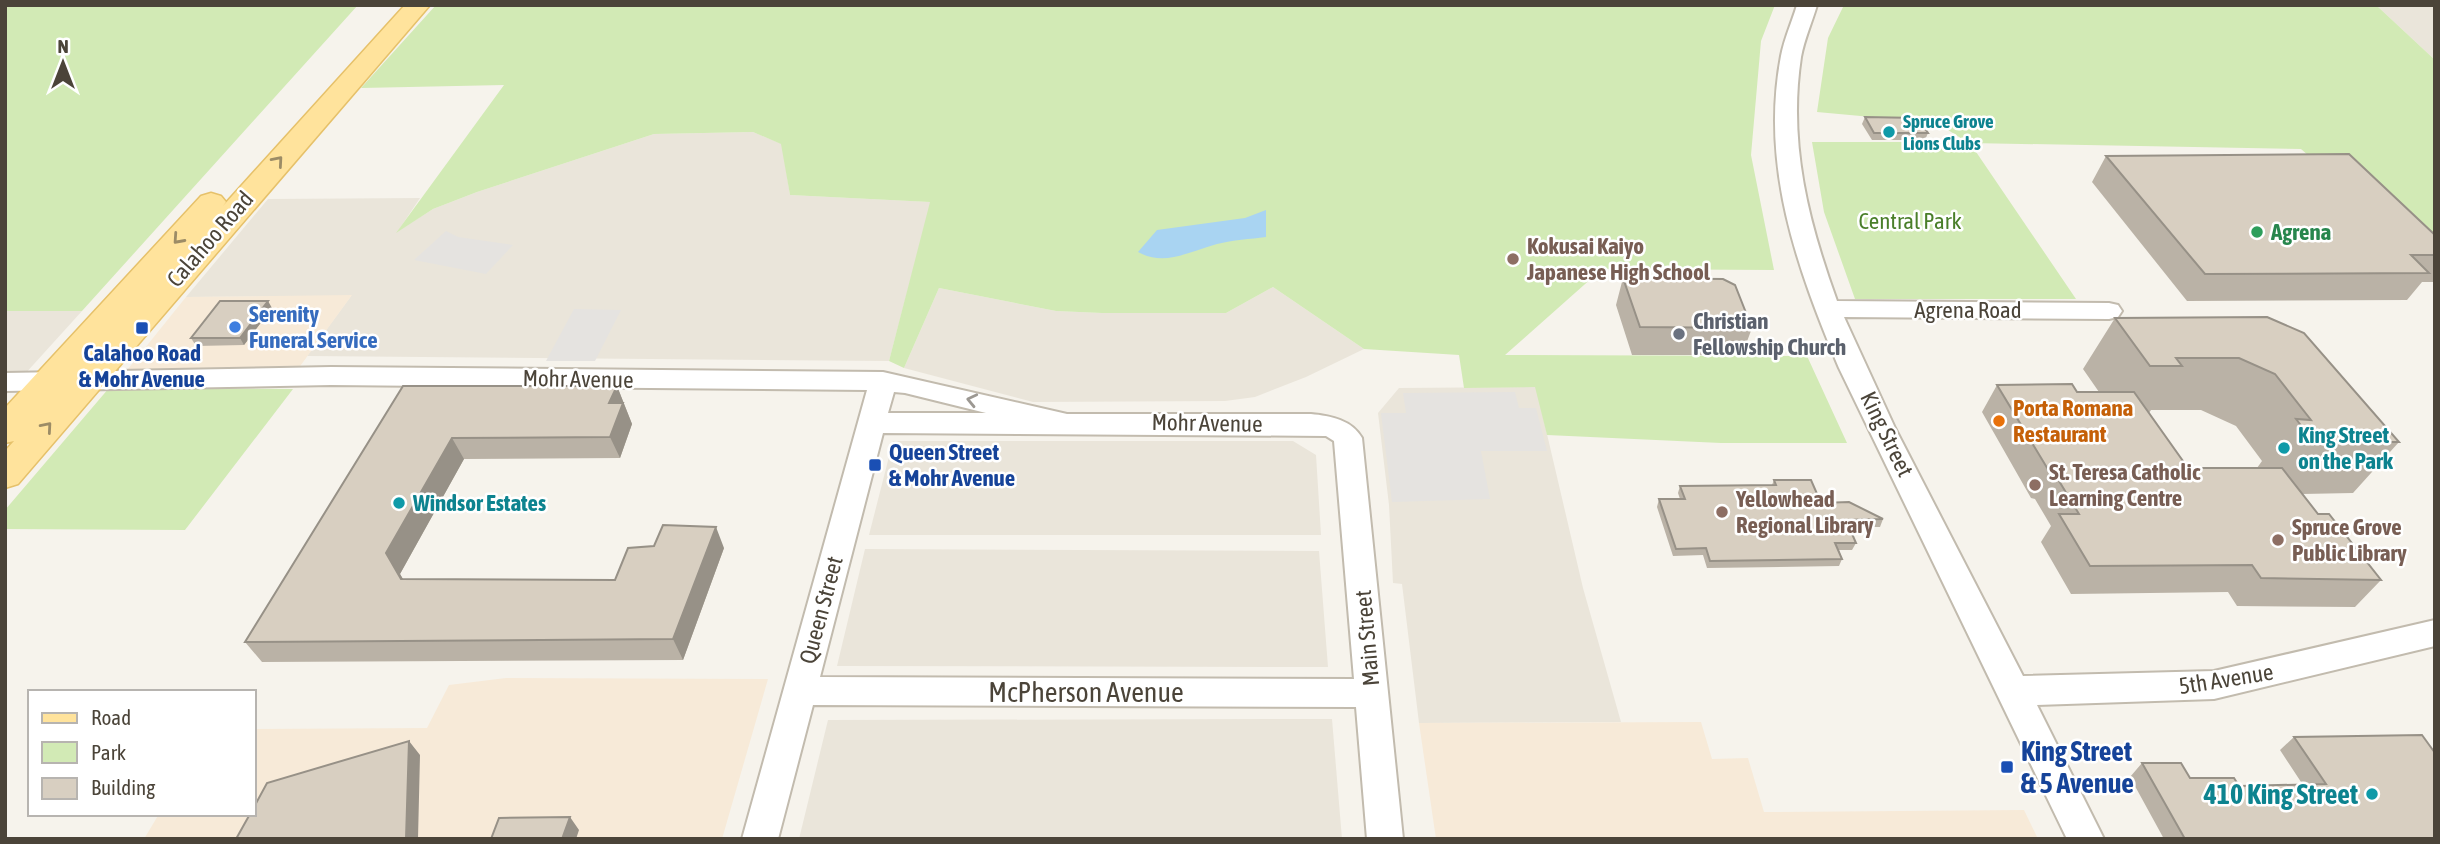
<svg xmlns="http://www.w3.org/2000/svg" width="2440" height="844" font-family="'Asap Condensed',sans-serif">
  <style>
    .residential { fill: #eae5da }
    .commercial { fill: #f7ead8 }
    .green { fill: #d2eab5 }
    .parking { fill: #e5e3e0 }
    .water { fill: #a9d4f2 }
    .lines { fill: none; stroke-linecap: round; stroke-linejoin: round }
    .minor-casing { stroke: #c2bbae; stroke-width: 4 }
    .major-casing { stroke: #e6c16a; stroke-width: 3 }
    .minor { fill: #fff; fill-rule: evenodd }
    .major { fill: #ffe39c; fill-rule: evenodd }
    .wall { fill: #bab2a6; fill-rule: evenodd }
    .shaded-wall { fill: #979187 }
    .building { fill: #d8cfc1; stroke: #979187; stroke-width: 2 }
    .oneway { stroke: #9c8c66 }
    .oneway2 { stroke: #9c9892 }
    .culture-dot { fill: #0f9aa8; stroke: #fff; stroke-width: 2.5 }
    .leisure-dot { fill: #2e9e5b; stroke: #fff; stroke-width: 2.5 }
    .education-dot { fill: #8d6e63; stroke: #fff; stroke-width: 2.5 }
    .shop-dot { fill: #3f7fe0; stroke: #fff; stroke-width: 2.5 }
    .transit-dot { fill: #1a4fb4; stroke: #fff; stroke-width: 2.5 }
    .worship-dot { fill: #6b7280; stroke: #fff; stroke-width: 2.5 }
    .food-dot { fill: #e8710a; stroke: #fff; stroke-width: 2.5 }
    .labels { text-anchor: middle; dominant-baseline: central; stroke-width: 5; stroke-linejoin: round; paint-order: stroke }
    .far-culture-label { font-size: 19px; font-weight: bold; fill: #0d838f; stroke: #fff; text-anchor: start }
    .park-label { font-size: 23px; fill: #4a7f2a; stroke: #fff }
    .leisure-label { font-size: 23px; font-weight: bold; fill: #27864d; stroke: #fff; text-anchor: start }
    .street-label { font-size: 23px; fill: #4b4439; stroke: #fff }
    .education-label { font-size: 23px; font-weight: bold; fill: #785e54; stroke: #fff; text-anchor: start }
    .shop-label { font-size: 23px; font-weight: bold; fill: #366cbe; stroke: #fff; text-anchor: start }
    .worship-label { font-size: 23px; font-weight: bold; fill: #5b616d; stroke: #fff; text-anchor: start }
    .transit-label { font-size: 23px; font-weight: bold; fill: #164399; stroke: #fff }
    .food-label { font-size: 23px; font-weight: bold; fill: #c56008; stroke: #fff; text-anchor: start }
    .culture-label { font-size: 23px; font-weight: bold; fill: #0d838f; stroke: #fff; text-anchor: start }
    .near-street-label { font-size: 28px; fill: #4b4439; stroke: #fff }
    .near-transit-label { font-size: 28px; font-weight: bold; fill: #164399; stroke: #fff; text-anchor: start }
    .near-culture-label { font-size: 28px; font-weight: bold; fill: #0d838f; stroke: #fff; text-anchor: end }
  </style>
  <rect width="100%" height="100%" fill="#f6f3ec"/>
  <path class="residential" d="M2376,5H2435V60Z
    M753,132L782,144L790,195L931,202L889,361L307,356L351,296L186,297L268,199L420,198L398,231L433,209L477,192L654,134Z
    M1273,287L1364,349L1306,377L1255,397L1225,401L1033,402L904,368L939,288L1056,311L1102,313H1226Z
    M5,311H82L5,396Z
    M1536,387L1583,588L1621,722L1419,723L1402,584L1393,583L1389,505L1378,413L1399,388Z
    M893,441H1293L1316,455L1321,535H869Z
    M865,549L1319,551L1328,667L837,666Z
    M1332,719L1342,839H799L828,720Z"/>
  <path class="commercial" d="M352,295L298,369H128L186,297Z
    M506,678L768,679L722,839H144L159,814H254V729L427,728L449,685Z
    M1701,722L1712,759L1748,758L1764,812L2024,810L2038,839H1436L1419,723Z"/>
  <path class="green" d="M5,5H358L82,311H5Z
    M436,5H1775L1761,41L1751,155L1774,270L1602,269L1505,355L1807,356L1847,443H1721L1547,435L1535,387L1464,388L1459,355L1364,349L1273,287L1226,313H1102L1056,311L939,288L904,368L889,361L930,202L790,195L781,144L753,132L654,134L477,192L433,209L396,233L504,85L361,88Z
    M1844,5H2376L2435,60V267L2301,149L1970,143L2076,299H1855L1824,212L1812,142H1967L1937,123L1817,112L1828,38Z
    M109,388L293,389L185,530L5,529V510Z"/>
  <path class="parking" d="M446,231L458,237L513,245L486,274L414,260Z
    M574,309L621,310L595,361H546Z
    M1515,392L1519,408H1536L1547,451H1481L1490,499L1392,502L1381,413H1406L1403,393Z"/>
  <path class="water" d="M1266,210V237C1250,239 1233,240 1217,244C1190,251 1165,267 1138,252L1157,230L1245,218Z"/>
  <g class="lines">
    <defs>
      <path id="minor" d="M1797,5H1817C1812,22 1804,40 1801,57C1788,143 1808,221 1837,301L2109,303L2118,305L2122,311L2118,317L2109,319L1844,317L1895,428L2023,676L2214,671L2435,620V646L2214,699L2037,705L2104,839H2067L1839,368C1797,268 1760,166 1781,56C1784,39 1792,22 1797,5Z
        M331,367L883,372L1067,414H1311C1331,416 1352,420 1362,438L1403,839H1367L1356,707L813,705L778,839H742L867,390L331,385L5,391V373ZM894,392L905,393L986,413H888ZM883,433L1326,436L1334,441L1354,679L820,677Z"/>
      <path id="major" d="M405,5H430L18,484L5,488V451L14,441L5,443V408L201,196L211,193L221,196L226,202L223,206Z"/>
    </defs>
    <use href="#minor" class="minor-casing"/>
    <use href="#major" class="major-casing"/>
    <use href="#minor" class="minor"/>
    <use href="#major" class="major"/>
  </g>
  <path class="wall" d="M1865,117L1928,133L1925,140H1872L1862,124Z
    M2106,156L2435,235V280L2433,282H2422L2407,300L2187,301L2092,182Z
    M1623,278L1752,328L1742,355H1632L1616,305Z
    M272,308L244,345L196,346L191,338Z
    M2267,317L2399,442L2353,493L2302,494L2318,514L2381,580L2355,607L2237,606L2228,592L2071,594L2041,542L2051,526L2035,499L2031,498L1982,412L1997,385L2077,392H2099L2083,369L2115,318ZM2151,410H2201L2236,426L2262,461L2257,468H2188L2149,413Z
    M403,386H617L632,424L620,458L464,459L400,574L403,579L615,580L724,548L683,660L262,662L245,642Z
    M1774,480L1821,503L1883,519L1880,527H1849L1856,543L1852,550H1839L1842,559L1839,566L1707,568L1703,555L1673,556L1657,507L1659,499H1680L1678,493L1680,486L1772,485Z
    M2294,737L2435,839H2164L2130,777L2142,763L2190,778L2239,786L2303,785L2280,750Z"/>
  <path class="shaded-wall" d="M268,301L272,308L244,345L240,338Z
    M617,386L632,424L620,458L610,437L609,403Z
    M452,438L464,459L400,574L415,600L401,579L386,553Z
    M716,527L724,548L683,660L673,639Z
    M409,741L420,755L418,839H406Z
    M570,817L579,830L576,839H562Z"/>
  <path class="building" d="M1865,117L1918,118L1928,133H1874Z
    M2349,154L2435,235V255H2411L2429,273L2205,274L2106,156Z
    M1623,278L1723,279L1735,285L1752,328L1640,327Z
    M220,301H268L240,338H191Z
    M2267,317L2304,333L2399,442H2314L2296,419L2311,420L2275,374L2239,358H2176L2182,366H2150L2115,318Z
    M2072,384L2077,392H2134L2188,468H2282L2318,514H2329L2381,580L2261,578L2252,565L2090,566L2059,514H2079L2053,471H2049L1997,385Z
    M403,386H617L609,403H623L610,437L452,438L386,553L401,579L615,580L628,548L654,546L663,525L716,527L673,639L245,642Z
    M1774,480H1811L1821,503L1849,502L1883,519L1846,520L1856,543H1835L1842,559L1710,561L1706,548L1676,549L1659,499H1685L1680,486L1776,485Z
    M2422,735L2435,753V839H2185L2142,763H2181L2190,778H2234L2239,786L2326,784L2294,737Z
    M409,741L406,839H236L250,814H254V807L267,783Z
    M570,817L562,839H491L499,818Z"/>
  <defs><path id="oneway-chevron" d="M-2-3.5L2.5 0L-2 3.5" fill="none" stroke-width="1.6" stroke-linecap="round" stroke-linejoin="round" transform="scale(1.75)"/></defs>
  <g class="oneway">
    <use href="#oneway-chevron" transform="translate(278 161) rotate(-49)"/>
    <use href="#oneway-chevron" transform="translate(178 239) rotate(132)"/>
    <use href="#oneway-chevron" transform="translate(47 427) rotate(-49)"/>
  </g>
  <use class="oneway2" href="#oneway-chevron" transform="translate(972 400) rotate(-167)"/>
  <g class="culture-dot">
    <circle cx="1889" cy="132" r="7"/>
    <circle cx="2284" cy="448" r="7"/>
    <circle cx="399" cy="503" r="7"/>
    <circle cx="2372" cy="794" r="7"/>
  </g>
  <circle class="leisure-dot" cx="2257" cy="232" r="7"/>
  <g class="education-dot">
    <circle cx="1513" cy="259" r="7"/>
    <circle cx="2035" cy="485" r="7"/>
    <circle cx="1722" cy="512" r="7"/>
    <circle cx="2278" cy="540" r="7"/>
  </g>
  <circle class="shop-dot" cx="235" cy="327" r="7"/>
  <g class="transit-dot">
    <rect x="135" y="321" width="14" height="14" rx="3.5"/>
    <rect x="868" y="458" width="14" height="14" rx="3.5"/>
    <rect x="2000" y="760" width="14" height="14" rx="3.5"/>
  </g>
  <circle class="worship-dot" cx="1679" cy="334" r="7"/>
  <circle class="food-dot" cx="1999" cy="421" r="7"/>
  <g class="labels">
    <g class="far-culture-label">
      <text x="1903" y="121">Spruce Grove<tspan x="1903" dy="22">Lions Clubs</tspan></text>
    </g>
    <g class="park-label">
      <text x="1910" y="221">Central Park</text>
    </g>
    <g class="leisure-label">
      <text x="2271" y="232">Agrena</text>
    </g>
    <g class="street-label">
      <text transform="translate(210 239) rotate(-49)">Calahoo Road</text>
      <text x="1968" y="310">Agrena Road</text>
      <text transform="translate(578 379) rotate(1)">Mohr Avenue</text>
      <text transform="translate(1207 423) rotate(1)">Mohr Avenue</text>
      <text transform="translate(1887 434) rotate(64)">King Street</text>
      <text transform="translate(821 610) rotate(-75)">Queen Street</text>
      <text transform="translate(1367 638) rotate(-95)">Main Street</text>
      <text transform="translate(2226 679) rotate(-9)">5th Avenue</text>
    </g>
    <g class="education-label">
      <text x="1527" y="246">Kokusai Kaiyo<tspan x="1527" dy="26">Japanese High School</tspan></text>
      <text x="2049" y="472">St. Teresa Catholic<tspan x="2049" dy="26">Learning Centre</tspan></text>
      <text x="1736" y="499">Yellowhead<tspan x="1736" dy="26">Regional Library</tspan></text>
      <text x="2292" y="527">Spruce Grove<tspan x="2292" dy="26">Public Library</tspan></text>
    </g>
    <g class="shop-label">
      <text x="249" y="314">Serenity<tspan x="249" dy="26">Funeral Service</tspan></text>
    </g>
    <g class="worship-label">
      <text x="1693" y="321">Christian<tspan x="1693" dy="26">Fellowship Church</tspan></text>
    </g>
    <g class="transit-label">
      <text x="142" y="353">Calahoo Road<tspan x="142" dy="26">&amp; Mohr Avenue</tspan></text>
      <text x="889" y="452" text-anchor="start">Queen Street<tspan x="889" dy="26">&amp; Mohr Avenue</tspan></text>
    </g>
    <g class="food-label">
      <text x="2013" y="408">Porta Romana<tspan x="2013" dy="26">Restaurant</tspan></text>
    </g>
    <g class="culture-label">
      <text x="2298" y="435">King Street<tspan x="2298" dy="26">on the Park</tspan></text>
      <text x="413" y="503">Windsor Estates</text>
    </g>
    <g class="near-street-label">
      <text x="1086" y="692">McPherson Avenue</text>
    </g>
    <g class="near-transit-label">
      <text x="2021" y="751">King Street<tspan x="2021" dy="32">&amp; 5 Avenue</tspan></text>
    </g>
    <g class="near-culture-label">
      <text x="2358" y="794">410 King Street</text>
    </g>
  </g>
  <rect width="2440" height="844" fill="none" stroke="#4b4439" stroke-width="14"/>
  <rect x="28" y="690" width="228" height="126" fill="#ffffff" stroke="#b7b4b0" stroke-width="2"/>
  <rect x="42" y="713" width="35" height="10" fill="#ffe39c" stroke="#b7b4b0" stroke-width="2"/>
  <text x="91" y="725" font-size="21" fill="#4b4439">Road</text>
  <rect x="42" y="742" width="35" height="21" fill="#d2eab5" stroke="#b7b4b0" stroke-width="2"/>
  <text x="91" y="760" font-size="21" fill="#4b4439">Park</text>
  <rect x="42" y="778" width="35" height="21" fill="#d8cfc1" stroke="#b7b4b0" stroke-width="2"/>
  <text x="91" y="795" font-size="21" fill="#4b4439">Building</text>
  <g transform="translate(63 63)" stroke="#ffffff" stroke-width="5" paint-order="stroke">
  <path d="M0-5L12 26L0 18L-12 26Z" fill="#4b4439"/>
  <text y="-10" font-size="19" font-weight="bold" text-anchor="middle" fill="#4b4439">N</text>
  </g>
</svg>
